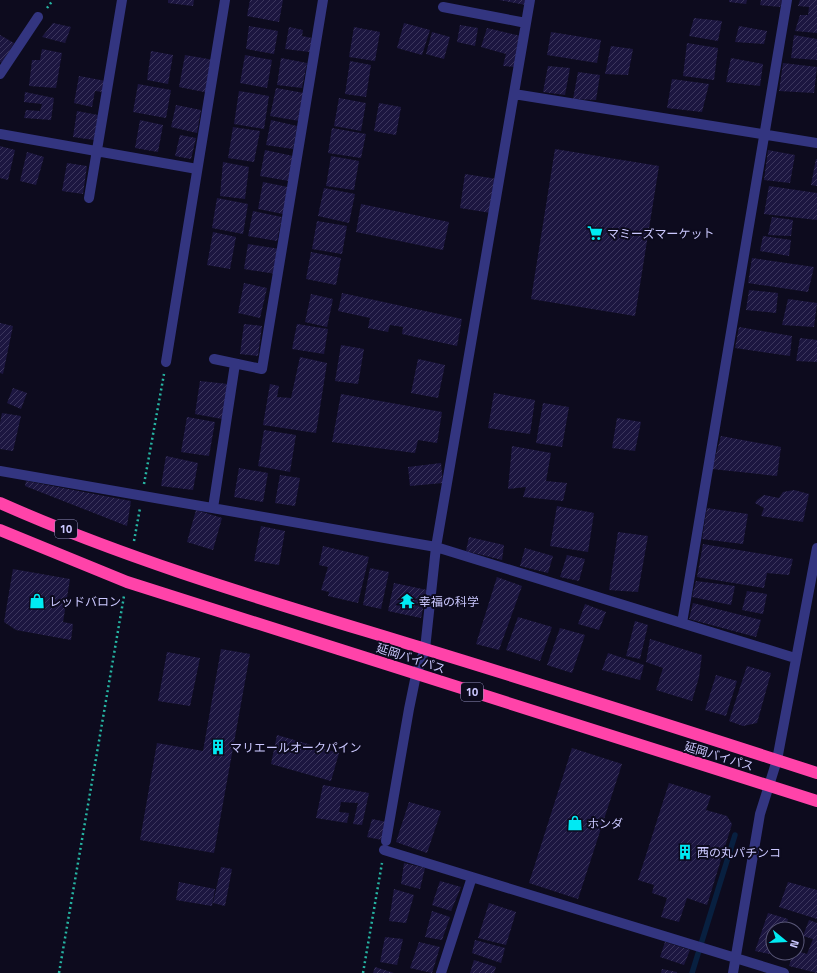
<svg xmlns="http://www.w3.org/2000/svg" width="817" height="973" font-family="'Titillium Web','Noto Sans JP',sans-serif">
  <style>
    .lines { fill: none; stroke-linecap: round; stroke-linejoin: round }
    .stream { stroke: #082040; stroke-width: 5.5 }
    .building { fill: url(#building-hatch) }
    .path { stroke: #26b5a3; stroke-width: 2.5; stroke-dasharray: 2 3; stroke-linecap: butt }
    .minor { stroke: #333580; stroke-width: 10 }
    .highway { stroke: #ff43a9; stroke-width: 12 }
    .labels { text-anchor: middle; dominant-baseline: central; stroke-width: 4; stroke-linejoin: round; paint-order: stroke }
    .shield { fill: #0d0b1e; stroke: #928fbc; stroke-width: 1 }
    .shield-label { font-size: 11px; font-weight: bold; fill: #cbc8ff }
    .poi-label { font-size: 12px; fill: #cbc8ff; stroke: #0d0b1e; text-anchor: start }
    .street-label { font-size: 12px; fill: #cbc8ff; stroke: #0d0b1e }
  </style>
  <defs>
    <pattern id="building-hatch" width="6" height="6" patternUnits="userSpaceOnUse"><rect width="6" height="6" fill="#1c1640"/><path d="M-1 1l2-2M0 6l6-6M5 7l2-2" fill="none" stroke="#3c365d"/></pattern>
  </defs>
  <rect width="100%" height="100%" fill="#0d0b1e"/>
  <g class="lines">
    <path class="stream" d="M692,973L735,835"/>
  </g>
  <path class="building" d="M168,0H194L193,6L168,3Z
    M250,0H283L279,22L247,16Z
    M499,0H527L526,5Z
    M729,0H747L746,4L729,2Z
    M761,0H782L780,7L760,5Z
    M800,0H817V33L795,31L800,15H808L809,7L798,6Z
    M694,18L722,21L718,41L689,36Z
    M53,23L71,27L65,43L42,37Z
    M404,23L430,30L422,55L397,48Z
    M460,25L478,28L475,46L457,42Z
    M249,26L278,31L274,54L246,49Z
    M739,26L767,31L764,44L735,42Z
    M289,27L303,30L302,36L312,38L310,52L285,49Z
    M354,27L380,32L375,61L349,57Z
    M487,28L521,36L516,67L503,66L506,54L481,47Z
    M432,32L450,37L444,59L426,54Z
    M551,32L601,40L597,63L547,55Z
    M0,35L14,43L2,63L0,62Z
    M794,35L817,39V60L791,58Z
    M687,43L718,48L714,80L683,76Z
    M611,46L633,49L628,75L605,74Z
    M42,49L62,53L56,88L29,86L32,60H40Z
    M151,51L173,55L168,84L147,80Z
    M185,55L214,60L209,93L179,87Z
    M245,55L272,60L267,88L240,83Z
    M281,58L307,63L302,88L277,85Z
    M731,58L763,64L760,86L726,82Z
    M350,61L371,65L366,97L345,94Z
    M783,63L817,67L814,93L779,91Z
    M548,66L570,68L565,95L543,92Z
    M578,72L600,75L596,100L573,99Z
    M79,76L106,81L103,92L95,91L92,107L74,103Z
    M672,79L709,84L702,112L667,108Z
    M138,84L171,90L166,118L133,112Z
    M276,88L304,93L299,121L270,116Z
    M239,91L269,96L264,129L234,124Z
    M25,92L54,98L51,120L24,118L26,110L40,111L42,104L24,102Z
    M339,98L366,103L361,131L334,126Z
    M379,103L401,107L396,135L374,131Z
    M176,105L201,110L197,133L171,127Z
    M77,111L98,115L94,140L73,137Z
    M140,120L163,125L158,152L135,148Z
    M271,120L297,126L293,149L266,145Z
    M233,127L260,131L254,162L228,158Z
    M332,128L366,134L361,158L328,153Z
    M180,135L196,138L191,159L175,156Z
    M0,146L15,150L8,180L0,178Z
    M555,149L659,166L635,316L531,299Z
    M265,150L293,156L289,181L260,176Z
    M768,150L795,155L790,183L764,180Z
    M27,152L44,157L36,185L20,181Z
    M331,156L359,161L354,190L326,186Z
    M816,159H817V186L811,185Z
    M223,162L249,167L245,199L220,196Z
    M67,163L87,166L83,194L62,191Z
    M465,174L497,179L491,213L460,208Z
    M263,182L288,187L283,214L258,209Z
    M769,186L817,193V220L764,214Z
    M324,188L355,194L349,223L318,216Z
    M217,198L248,204L243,234L212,228Z
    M361,204L449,222L443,250L356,232Z
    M253,211L282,217L277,241L248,236Z
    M772,217L793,220L791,236L768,235Z
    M317,221L347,226L342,254L312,249Z
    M213,232L236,237L230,269L207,265Z
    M763,236L791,240L789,256L760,251Z
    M248,244L280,249L276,274L244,269Z
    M311,252L341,258L336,285L306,279Z
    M752,258L814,267L808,292L748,283Z
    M244,283L267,288L260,318L238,313Z
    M749,290L778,293L776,313L746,310Z
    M342,293L462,319L457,346L402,334L403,327L390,325L388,332L368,328L370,318L338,311Z
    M311,294L333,299L327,327L305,322Z
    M788,299L817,303L814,327L782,325Z
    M0,323L13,326L3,374L0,373Z
    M244,324L262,326L258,356L240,354Z
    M297,324L328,329L324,354L292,349Z
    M739,327L792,336L790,356L735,348Z
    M800,338L817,340V362L796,361Z
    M341,345L364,349L358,384L335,381Z
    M300,357L327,363L316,433L263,425L270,384L279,386L277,397L291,398Z
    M418,359L445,365L438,398L411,393Z
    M200,381L228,384L222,419L195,414Z
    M13,388L27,393L21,409L7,403Z
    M494,393L535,400L530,434L488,428Z
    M341,394L442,412L437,443L418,440L415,453L332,442Z
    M543,403L569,407L562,447L536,443Z
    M2,413L21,416L13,451L0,449V423Z
    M187,417L215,422L209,456L181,452Z
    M617,418L641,422L635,451L612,448Z
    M264,430L296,435L290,472L258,466Z
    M721,436L781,447L777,476L712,469Z
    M512,446L551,453L546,481L567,483L563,501L523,497L526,487L508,489Z
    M166,456L198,463L193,490L161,486Z
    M441,463L443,483L410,486L408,467Z
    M239,468L268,473L263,502L234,497Z
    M280,475L300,478L295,506L275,503Z
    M26,481L131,501L127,526L25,486Z
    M794,490L809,494L803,522L761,516L764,508L755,503L757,500L764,495L779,498L783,492Z
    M557,506L594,513L588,552L550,546Z
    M707,508L748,514L743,544L702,539Z
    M196,510L222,518L213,550L187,542Z
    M261,526L285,531L279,565L254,561Z
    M618,532L648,536L638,592L609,590Z
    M469,537L504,545L502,560L466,551Z
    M703,544L793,559L789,575L767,573L764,588L697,577Z
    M323,546L369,557L358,603L328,596L329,592L321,590L328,567L319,565Z
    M525,548L553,556L548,573L520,566Z
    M567,555L585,559L579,581L560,577Z
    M370,568L389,572L381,609L363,605Z
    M13,569L70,579L63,622L73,624L71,640L16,630L4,622Z
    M497,577L522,586L499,650L476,644Z
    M696,581L735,586L731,605L692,597Z
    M394,583L427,590L421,618L388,611Z
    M747,591L767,594L763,614L742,610Z
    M693,603L761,620L756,637L689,619Z
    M585,604L606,612L599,630L578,624Z
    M518,617L552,627L540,661L506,650Z
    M635,621L648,625L640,659L626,656Z
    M560,628L585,635L572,673L547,665Z
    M650,639L702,655L699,677L692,701L656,690L663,668L646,662Z
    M221,649L250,654L214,853L140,840L157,743L203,751Z
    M167,652L200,658L190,706L158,701Z
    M608,653L644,665L640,680L602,670Z
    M747,666L771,673L757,723L743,726L729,721Z
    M716,675L737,681L726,716L705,710Z
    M277,735L339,753L331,781L271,764Z
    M572,748L622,764L578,899L529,883Z
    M669,783L711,796L706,810L727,816L732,824L707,905L687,898L679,922L661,917L667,898L652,893L654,885L638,880Z
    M323,785L369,793L362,825L353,824L358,803L341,802L339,812L349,813L347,823L316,818Z
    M409,802L441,811L427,853L396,842Z
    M372,819L387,822L382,840L367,837Z
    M404,863L425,868L420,889L401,884Z
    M221,867L232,869L225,906L213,903Z
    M440,881L461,887L451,911L432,905Z
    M179,882L215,889L212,906L176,900Z
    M788,882L817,890V919L779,907Z
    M394,889L414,895L406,923L389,921Z
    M489,903L516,912L506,945L478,938Z
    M432,911L450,917L442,940L425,937Z
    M768,913L788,919L785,929H773V953H776L775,955L755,951Z
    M809,920L817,923V973L789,966L793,953H797V951L807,954L813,939L803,936Z
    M385,937L403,939L397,965L380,962Z
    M475,940L505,948L501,963L472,953Z
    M419,942L440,947L432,973L410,968Z
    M665,942L690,950L684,965L660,957Z
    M474,960L496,967L494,973H470Z
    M375,967L394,973H373Z
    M662,969L677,972V973H661Z"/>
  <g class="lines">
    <path class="path" d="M47,8L53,0
      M144,484L164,374
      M134,541L140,508
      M59,973L124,596
      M363,973L382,863"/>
    <path class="minor" d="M443,7L526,23
      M0,74L38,17
      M514,94L817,143
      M0,134L197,169
      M89,198L122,0
      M214,359L262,369L323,0
      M166,362L225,0
      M0,471L436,547L795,658
      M213,508L235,364
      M682,623L787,0
      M386,841L409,709L416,675L425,649L436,547L530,0
      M384,850L784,973
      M441,973L472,877
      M733,973L760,814L777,760L817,548"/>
    <path class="highway" d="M0,503C137,564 282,605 425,649C556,689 687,731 817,773
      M0,530L127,582L817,801"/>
  </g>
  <defs>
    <symbol id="supermarket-bare" viewBox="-9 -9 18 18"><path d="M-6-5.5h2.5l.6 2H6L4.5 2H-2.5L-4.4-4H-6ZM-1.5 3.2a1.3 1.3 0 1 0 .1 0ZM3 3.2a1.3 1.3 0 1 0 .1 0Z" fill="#00eaf3" stroke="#0d0b1e" stroke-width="2.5" paint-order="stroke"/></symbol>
    <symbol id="shop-bare" viewBox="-9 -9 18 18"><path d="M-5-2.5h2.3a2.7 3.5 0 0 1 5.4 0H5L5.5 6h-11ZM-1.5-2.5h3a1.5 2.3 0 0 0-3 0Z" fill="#00eaf3" stroke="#0d0b1e" stroke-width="2.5" paint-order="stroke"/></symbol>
    <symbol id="temple-bare" viewBox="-9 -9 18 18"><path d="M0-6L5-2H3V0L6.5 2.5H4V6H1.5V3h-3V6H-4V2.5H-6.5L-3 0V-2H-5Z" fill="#00eaf3" stroke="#0d0b1e" stroke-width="2.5" paint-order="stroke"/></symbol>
    <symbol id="building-bare" viewBox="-9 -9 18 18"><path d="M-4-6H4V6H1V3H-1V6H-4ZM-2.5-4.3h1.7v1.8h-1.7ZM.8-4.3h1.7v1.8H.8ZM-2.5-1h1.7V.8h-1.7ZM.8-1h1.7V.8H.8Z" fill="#00eaf3" stroke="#0d0b1e" stroke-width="2.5" paint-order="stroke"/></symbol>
  </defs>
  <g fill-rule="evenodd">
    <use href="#supermarket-bare" x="584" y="222" width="22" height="22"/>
    <use href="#shop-bare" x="26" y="590" width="22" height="22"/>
    <use href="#temple-bare" x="396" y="590" width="22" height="22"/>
    <use href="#building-bare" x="207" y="736" width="22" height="22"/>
    <use href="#shop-bare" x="564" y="812" width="22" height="22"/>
    <use href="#building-bare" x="674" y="841" width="22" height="22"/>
  </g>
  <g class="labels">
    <g class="shield">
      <rect x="55" y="520" width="22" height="18" rx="3"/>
      <rect x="461" y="683" width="22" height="18" rx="3"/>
    </g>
    <g class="shield-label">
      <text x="66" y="529">10</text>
      <text x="472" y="692">10</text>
    </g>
    <g class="poi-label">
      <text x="607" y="233">マミーズマーケット</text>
      <text x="49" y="601">レッドバロン</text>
      <text x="419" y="601">幸福の科学</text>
      <text x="230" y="747">マリエールオークパイン</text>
      <text x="587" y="823">ホンダ</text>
      <text x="697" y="852">西の丸パチンコ</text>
    </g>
    <g class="street-label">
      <text transform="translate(411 658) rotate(18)">延岡バイパス</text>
      <text transform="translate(719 756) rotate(17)">延岡バイパス</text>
    </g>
  </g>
  <g transform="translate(785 941) rotate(108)"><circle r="19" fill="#0d0b1e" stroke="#595778"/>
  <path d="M0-3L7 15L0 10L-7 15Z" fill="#00eaf3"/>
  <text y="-6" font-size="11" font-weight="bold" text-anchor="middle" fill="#cbc8ff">N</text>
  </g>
</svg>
